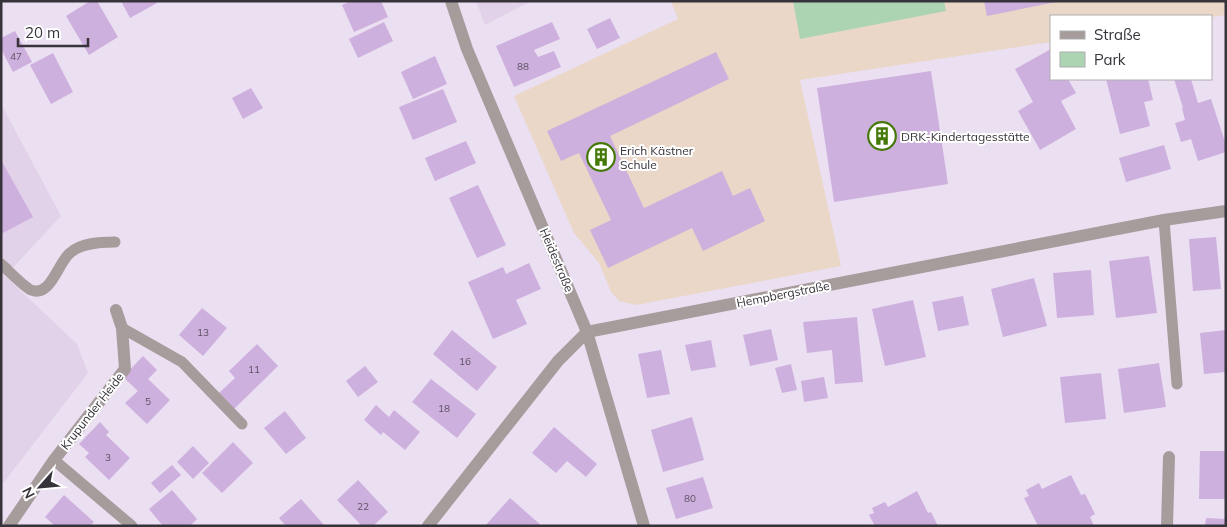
<svg xmlns="http://www.w3.org/2000/svg" width="1227" height="527" font-family="Mulish,sans-serif">
  <style>
    .built { fill: #e1d1e9 }
    .education { fill: #ead7c7 }
    .green { fill: #add4b2 }
    .building { fill: #ceb0de }
    .lines { fill: none; stroke-linecap: round; stroke-linejoin: round }
    .lane { stroke: #a79c9c; stroke-width: 11 }
    .street { stroke: #a79c9c; stroke-width: 12 }
    .labels { text-anchor: middle; dominant-baseline: central; stroke-width: 4; stroke-linejoin: round; paint-order: stroke }
    .number-label { font-size: 10px; fill: #5d5263 }
    .poi-label { font-size: 12px; fill: #37333a; stroke: #fff; text-anchor: start }
    .street-label { font-size: 12px; fill: #37333a; stroke: #fff }
  </style>
  <rect width="100%" height="100%" fill="#ebdff2"/>
  <path class="built" d="M476,1H531L485,25Z
    M1,104L61,216L5,276L77,344L88,373L1,486Z"/>
  <path class="education" d="M671,1H1226V15L1211,17L1051,16V42L800,80L841,266L636,305L619,301L611,292L599,263L574,233L514,96L678,19Z"/>
  <path class="green" d="M793,1H944L946,11L800,39Z"/>
  <path class="building" d="M90,1H97L118,37L89,55L66,16Z
    M121,1H156L157,3L130,18Z
    M351,1H381L388,17L354,32L342,5Z
    M984,1H1055L1056,2L987,16Z
    M610,18L620,38L597,49L587,29Z
    M384,22L393,41L358,58L349,39Z
    M552,22L560,39L534,50L538,57L554,51L561,67L514,87L496,46Z
    M15,31L32,62L13,72L1,49V38Z
    M1051,49V79H1068L1076,93L1061,101L1076,129L1040,150L1018,111L1033,102L1015,69Z
    M716,52L729,79L610,136L644,208L722,171L733,196L750,188L765,221L703,251L692,228L608,268L590,230L611,220L579,153L561,161L547,131Z
    M53,53L73,92L51,104L30,65Z
    M435,56L447,84L413,99L401,72Z
    M931,71L948,184L834,202L817,88Z
    M1106,79H1148L1153,100L1144,102L1150,126L1120,134Z
    M1174,79H1191L1198,103L1211,99L1226,145V152L1198,161L1191,139L1181,142L1175,123L1185,120L1182,108H1183Z
    M251,88L263,108L243,119L232,98Z
    M443,89L457,122L413,140L399,107Z
    M466,141L476,163L435,181L425,158Z
    M1164,145L1171,169L1126,182L1119,158Z
    M1,160L33,217L1,234Z
    M478,185L506,245L477,258L449,198Z
    M1216,237L1221,289L1193,291L1189,239Z
    M1149,256L1157,313L1116,318L1109,261Z
    M529,263L541,289L516,300L527,324L493,339L468,282L503,267L506,274Z
    M1091,270L1094,315L1057,318L1053,273Z
    M1034,278L1047,326L1003,337L991,289Z
    M963,296L969,325L938,331L932,302Z
    M913,300L926,357L885,366L872,309Z
    M202,308L227,328L203,356L179,335Z
    M857,317L863,382L835,384L832,350L807,353L803,322Z
    M771,329L778,360L750,366L743,335Z
    M452,330L497,367L477,391L433,354Z
    M1226,330V372L1204,374L1200,333Z
    M711,340L716,367L691,371L685,345Z
    M257,344L278,366L234,409L219,393L235,378L229,371Z
    M661,350L670,394L647,398L638,354Z
    M143,356L157,370L148,379L170,400L147,424L125,403L138,391L123,377Z
    M1159,363L1166,407L1124,413L1118,369Z
    M791,364L797,390L782,393L775,368Z
    M365,366L378,382L358,397L346,381Z
    M1101,373L1106,419L1065,423L1060,377Z
    M824,377L828,398L804,402L801,381Z
    M431,379L476,414L457,438L412,402Z
    M376,405L389,417L394,410L420,432L405,450L383,432L381,435L364,420Z
    M285,411L306,438L286,454L264,428Z
    M692,417L704,460L663,472L651,430Z
    M100,422L109,432L106,435L130,458L109,480L85,457L89,453L79,444Z
    M554,427L597,464L586,477L567,461L556,473L532,453Z
    M233,442L253,463L222,493L202,473Z
    M193,446L209,463L193,479L177,462Z
    M1200,451H1226V499H1199Z
    M172,465L181,475L160,493L151,483Z
    M1071,475L1081,495L1085,494L1095,514L1090,517L1094,526H1038L1024,498L1029,496L1026,490L1039,483L1042,489Z
    M703,477L713,508L676,519L666,488Z
    M358,480L388,512L373,526H362L337,500Z
    M172,490L197,519L190,526H163L149,509Z
    M917,491L928,513L931,512L938,526H875L869,515L874,513L872,508L885,502L888,507Z
    M64,495L94,522L90,526H55L45,517Z
    M510,498L542,526H485Z
    M301,499L325,526H286L279,518Z
    M1206,518L1226,519V526H1205Z"/>
  <g class="lines">
    <path class="lane" d="M1164,220L1177,384
      M1,264C8,270 24,287 31,290C51,298 58,262 70,253C81,243 100,242 115,242
      M122,328L182,362L242,424
      M54,460L132,526"/>
    <path class="street" d="M451,1L467,49L587,332L644,526
      M9,526L54,460L125,369L122,328L116,310
      M428,526L558,361L587,332L1164,220L1226,211
      M1167,526L1169,457"/>
  </g>
  <defs>
    <symbol id="building-ring" viewBox="-11 -11 22 22"><circle r="9.5" fill="#fff" stroke="#457907" stroke-width="1.5"/><path d="M-4-6H4V6H1V3H-1V6H-4ZM-2.5-4.3h1.7v1.8h-1.7ZM.8-4.3h1.7v1.8H.8ZM-2.5-1h1.7V.8h-1.7ZM.8-1h1.7V.8H.8Z" fill="#457907"/></symbol>
  </defs>
  <g fill-rule="evenodd">
    <use href="#building-ring" x="866" y="120" width="32" height="32"/>
    <use href="#building-ring" x="585" y="141" width="32" height="32"/>
  </g>
  <g class="labels">
    <g class="number-label">
      <text x="16" y="56">47</text>
      <text x="523" y="66">88</text>
      <text x="203" y="332">13</text>
      <text x="465" y="361">16</text>
      <text x="254" y="369">11</text>
      <text x="148" y="401">5</text>
      <text x="444" y="408">18</text>
      <text x="108" y="457">3</text>
      <text x="690" y="498">80</text>
      <text x="363" y="506">22</text>
    </g>
    <g class="poi-label">
      <text x="901" y="136">DRK-Kindertagesstätte</text>
      <text x="620" y="150">Erich Kästner<tspan x="620" dy="14">Schule</tspan></text>
    </g>
    <g class="street-label">
      <text transform="translate(557 260) rotate(67)">Heidestraße</text>
      <text transform="translate(783 294) rotate(-11)">Hempbergstraße</text>
      <text transform="translate(92 411) rotate(-52)">Krupunder Heide</text>
    </g>
  </g>
  <rect width="1227" height="527" fill="none" stroke="#37333a" stroke-width="5"/>
  <rect x="1050" y="15" width="162" height="65" fill="#ffffff" stroke="#afadb0"/>
  <rect x="1060" y="31" width="25" height="8" fill="#a79c9c" stroke="#afadb0"/>
  <text x="1094" y="40" font-size="15" fill="#37333a">Straße</text>
  <rect x="1060" y="52" width="25" height="15" fill="#add4b2" stroke="#afadb0"/>
  <text x="1094" y="65" font-size="15" fill="#37333a">Park</text>
  <g transform="translate(40 487) rotate(243)" stroke="#ffffff" stroke-width="4" paint-order="stroke">
  <path d="M0-4L9 19L0 12L-9 19Z" fill="#37333a"/>
  <text y="-8" font-size="14" font-weight="bold" text-anchor="middle" fill="#37333a">N</text>
  </g>
  <path d="M18 38v8h70v-8" fill="none" stroke="#37333a" stroke-width="2.5"/>
  <text x="25" y="38" font-size="15" fill="#37333a" stroke="#ffffff" stroke-width="4" paint-order="stroke">20 m</text>
</svg>
